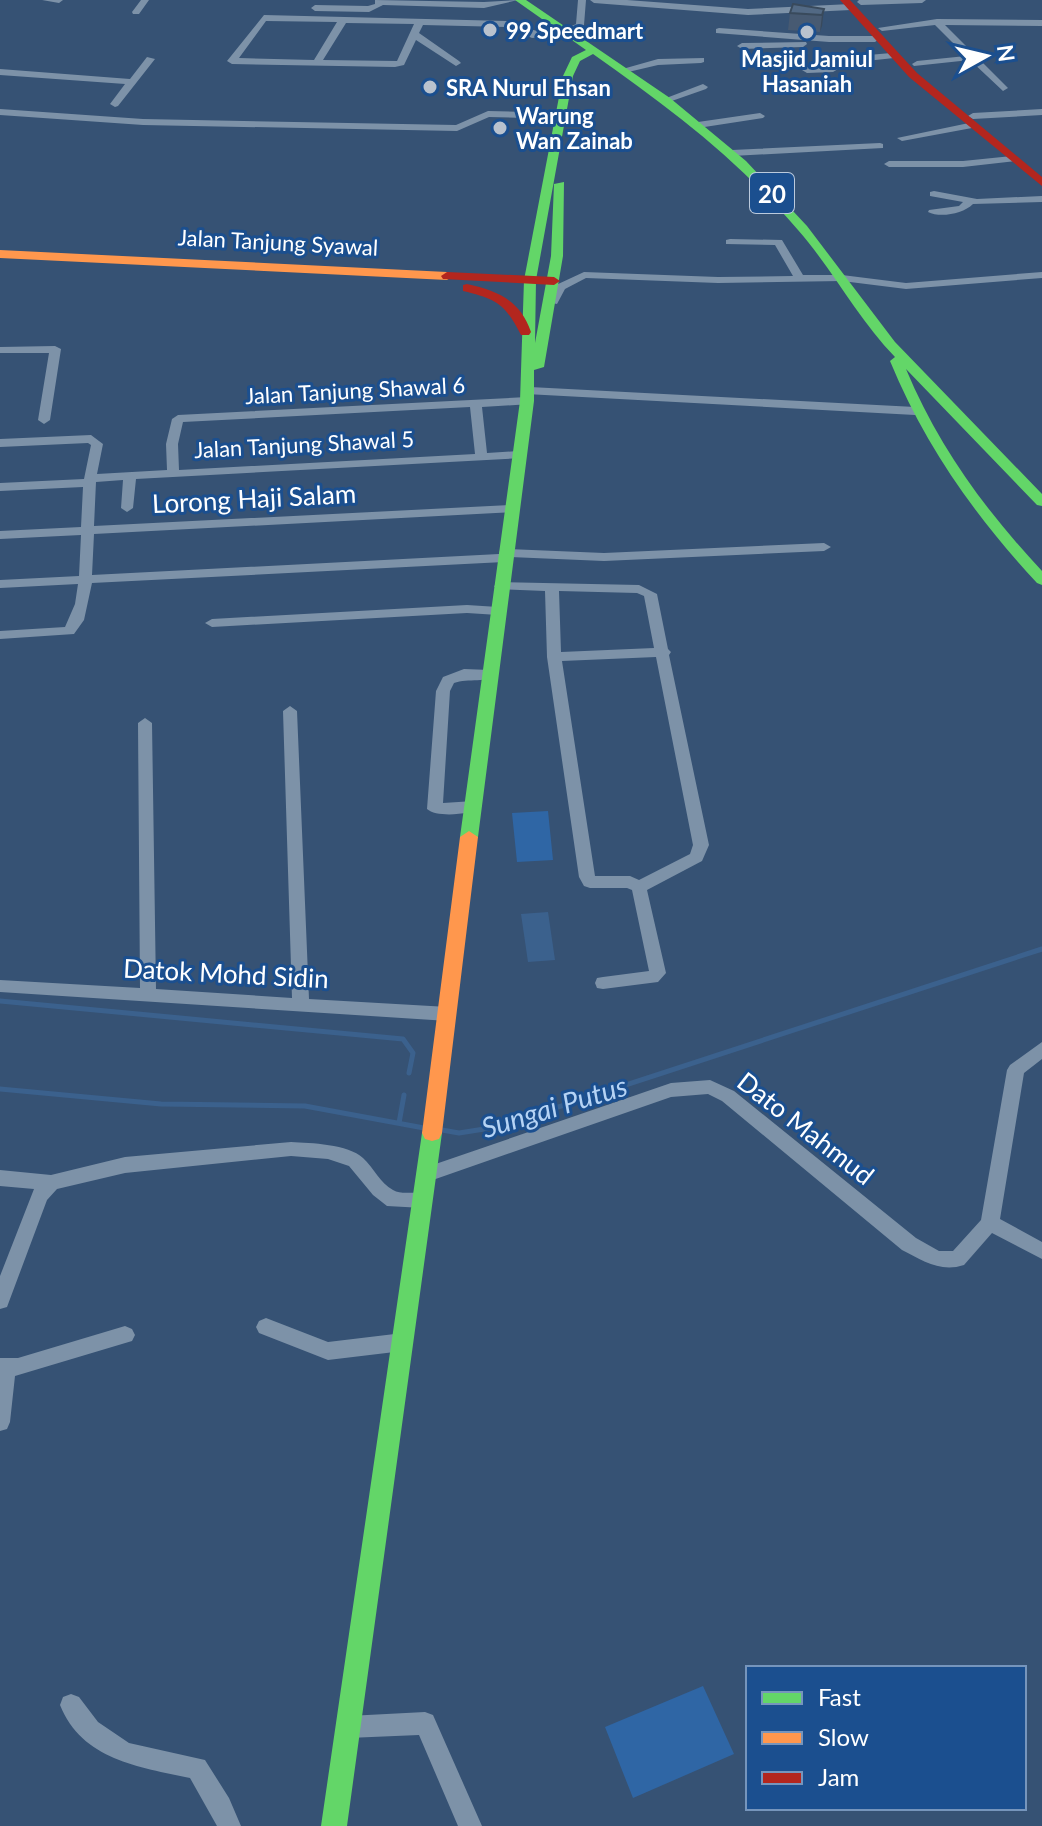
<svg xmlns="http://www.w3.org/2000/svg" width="1042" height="1826" font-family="Lato,sans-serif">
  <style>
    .green { fill: #2f66a5 }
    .water { fill: #3b618d }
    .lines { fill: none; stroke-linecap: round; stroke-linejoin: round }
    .stream { stroke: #3b618d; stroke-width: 5 }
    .street { fill: #7d92a8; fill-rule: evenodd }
    .fast { fill: #63d668; fill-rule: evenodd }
    .slow { fill: #ff974d; fill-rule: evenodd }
    .jam { fill: #b3261e; fill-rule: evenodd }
    .wall { fill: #475a72 }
    .shaded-wall { fill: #394a5c }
    .building { fill: #526984; stroke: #394a5c; stroke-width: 2 }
    .poi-dot { fill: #b9c2ce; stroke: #1b4f8f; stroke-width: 3 }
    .labels { text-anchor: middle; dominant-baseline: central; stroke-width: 6; stroke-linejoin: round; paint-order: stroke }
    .far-poi-label { font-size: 22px; font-weight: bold; fill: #fff; stroke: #1b4f8f; text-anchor: start }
    .far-street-label { font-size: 22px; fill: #fff; stroke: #1b4f8f }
    .shield { fill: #1b4f8f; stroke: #bbcadd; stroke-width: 2 }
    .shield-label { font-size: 24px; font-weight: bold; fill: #fff }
    .street-label { font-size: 26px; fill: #fff; stroke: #1b4f8f }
    .water-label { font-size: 28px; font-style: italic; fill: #b5d3f5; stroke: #1b4f8f }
  </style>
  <rect width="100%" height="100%" fill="#365274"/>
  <path class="green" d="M548,811L553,860L517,862L512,813Z
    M703,1686L734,1754L633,1798L605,1727Z"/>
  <path class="water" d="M548,912L555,960L528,962L521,914Z"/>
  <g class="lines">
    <path class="stream" d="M0,1001L403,1039L413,1053L409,1073
      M0,1089L161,1104L305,1106L424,1128
      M399,1123L404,1095
      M442,1130L459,1133L497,1127L1042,949"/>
    <path class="street" d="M42,0H63L59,3Z
      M141,0H149L139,14H133L132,12Z
      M375,0L484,2L518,0L484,8L383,5L369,12L315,11L311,8L315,5L368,6L375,4Z
      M578,0H586L584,25L566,35L532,38L506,27L423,25L419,33L459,61L461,63L456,66L416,40L404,65L395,67L232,64L227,61L264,15L507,21C534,31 547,38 576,24ZM266,21L337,22L314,60L239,58ZM346,23L414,24L397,61L323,60Z
      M590,0H627L748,9L851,4L855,7L851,10L748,15L594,3Z
      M859,0H926L922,3L861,5L857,2Z
      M937,19L1042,20V26L945,25L1008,88L1003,91L970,60L914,66L912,64L917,61L966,56L935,25L882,31L878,28Z
      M719,28L829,36H875L879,39L875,42H829L716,33V29Z
      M806,42L807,44L803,47L742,49L737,46L742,43Z
      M891,53L896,56L894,58L848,63L833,72L807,73L802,70L807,67L831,66L846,57Z
      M147,57L155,59L118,106L115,107L110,104L125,84L0,75V69L130,79Z
      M704,58V62L701,63L658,65L624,73L619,70L658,59Z
      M703,84L708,87L706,89L666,103L661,100Z
      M0,109L143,119L456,125L488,111L560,113L565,116L560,119L489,117L457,131L143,125L0,115Z
      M1042,109V115L973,119L968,116L973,113Z
      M760,113L765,116L763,118L698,128L693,125L698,122Z
      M969,123L974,126L972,128L902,141L897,138Z
      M880,143L883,144V148L732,156L727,153L732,150Z
      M1012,156L1017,159L1016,161L963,167H889L884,164L889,161H963Z
      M934,191L977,199L1042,196V202L973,204C963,214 940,218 928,212L929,210L959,206L963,202L930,196V192Z
      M730,239L782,240L803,275H842L906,283L1042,272V278L906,289L842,281L718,283L586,278L565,289L557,304L547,302L556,285L584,272L718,277L793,276L775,245L726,244V240Z
      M55,346L61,349L50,420L44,424L38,420L49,353H0V347Z
      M530,387L915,407L921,411L915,415L526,394V388Z
      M527,397L531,398V404L482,407L487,453L518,451L522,452V458L136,479L133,508L127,512L121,508L123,480L96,482L94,526L510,505L515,506V512L94,534L92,575L499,554L500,550L505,549L604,553L824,543L831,547L824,551L604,561L510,557L504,562L92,583L84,620L74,634L0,639V631L65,627L75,604L78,584L0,588V580L79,576L81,535L0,539V531L81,527L83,487L0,491V483L84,479L91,445L88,443L0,447V439L91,435L103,444L97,474L167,470L166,444L172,419L178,415ZM470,407L475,454L179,470L178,444L183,422Z
      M501,582L639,585L657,594L668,649L671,652L669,655L709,845L702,861L647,890L666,973L658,982L603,989L597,988L595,983L597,978L603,977L649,971L632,890L627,888H590L584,886L579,877L547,657L545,591L496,589L494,586ZM559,591L637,593L644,596L654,648L561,652ZM656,657L693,845L690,854L639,880L630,876H595L562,661Z
      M467,605L498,607L505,611L498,615L467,613L212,627L205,623L212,619Z
      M464,669L490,670L497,675C488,683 468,678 454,683L450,691L443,803L474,801L482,806C472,815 437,818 427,809L436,691L443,677Z
      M290,706L297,711L309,999L448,1007L454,1009L456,1014L454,1019L448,1021L0,992V980L140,988L138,723L145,718L152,723L156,989L292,998L283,711Z
      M1042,1042V1059L1024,1073L1000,1219L1042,1242V1259L992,1233L964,1265C940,1273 922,1260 902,1250L722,1101L708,1094L671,1097L427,1182L421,1179L418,1174L421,1169L671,1083L710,1080L734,1091L916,1238L939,1251H953L981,1220L1007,1070L1010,1065Z
      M291,1142C311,1143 348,1144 363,1158C374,1168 380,1183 393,1190C403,1196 418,1190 429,1194L432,1200L429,1206L423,1208L387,1206L373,1195L349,1166L328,1159L291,1156L125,1173L57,1189L47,1200L7,1307L0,1309V1276L34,1189L0,1186V1170L51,1175L125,1157Z
      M266,1318L328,1342L403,1333L410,1336L413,1342L410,1348L403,1351L328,1360L259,1333L256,1327L259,1321Z
      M125,1326L132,1329L135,1335L132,1341L15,1376L10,1422L7,1429L0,1431V1358H18Z
      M71,1694L79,1697L98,1722L129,1743L205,1760L229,1798L241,1826H217L190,1778C139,1767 82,1760 60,1705L63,1697Z
      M425,1712L433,1715L482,1826H458L419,1735L348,1738L340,1735L337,1727L340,1719L348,1716Z"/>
    <path class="fast" d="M515,0H526L670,98L746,161L807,226L895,342L1042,494V506L1037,505L906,369C938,446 985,510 1042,571V585L1037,583C975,516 925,446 890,361L895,357C858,319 833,270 798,230C739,160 667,106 593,54L580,61L573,76L536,280L535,343L551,256L554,184L564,182L563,256L544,367L534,370V401L478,837L469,843L460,837L520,401L524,280L563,76L572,57L586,50Z
      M432,1125L439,1127L442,1133L347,1826H321L422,1133L425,1127Z"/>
    <path class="slow" d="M0,250L447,272L453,276L447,280L0,258Z
      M469,831L478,837L442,1133L439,1139L432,1141L425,1139L422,1133L460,837Z"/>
    <path class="jam" d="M840,0H850L917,73L1042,177V186L909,77Z
      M447,272L554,277L560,281L554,285L443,279L441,276Z
      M467,284C498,291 520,300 531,332L529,335H521C505,304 497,299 463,291V285Z"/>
  </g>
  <path class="wall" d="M824,9L820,32L788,30L790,13Z"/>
  <path class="shaded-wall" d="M824,9L822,26L820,32L822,15Z"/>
  <path class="building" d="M793,4L824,9L822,15L790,13Z"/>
  <g class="poi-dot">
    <circle cx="490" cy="30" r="8"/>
    <circle cx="807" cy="32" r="8"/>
    <circle cx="430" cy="87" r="8"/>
    <circle cx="500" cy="128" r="8"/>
  </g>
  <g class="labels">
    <g class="far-poi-label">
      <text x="506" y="30">99 Speedmart</text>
      <text x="807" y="58" text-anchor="middle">Masjid Jamiul<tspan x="807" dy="25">Hasaniah</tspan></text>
      <text x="446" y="87">SRA Nurul Ehsan</text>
      <text x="516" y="115">Warung<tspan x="516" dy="25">Wan Zainab</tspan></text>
    </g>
    <g class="far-street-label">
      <text transform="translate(278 242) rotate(3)">Jalan Tanjung Syawal</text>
      <text transform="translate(355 390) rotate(-3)">Jalan Tanjung Shawal 6</text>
      <text transform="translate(304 444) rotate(-3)">Jalan Tanjung Shawal 5</text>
    </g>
    <rect class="shield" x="750" y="173" width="44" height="40" rx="6"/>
    <g class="shield-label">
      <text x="772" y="193">20</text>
    </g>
    <g class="street-label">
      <text transform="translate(254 498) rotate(-3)">Lorong Haji Salam</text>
      <text transform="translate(226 973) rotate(3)">Datok Mohd Sidin</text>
      <text transform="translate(806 1128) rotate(38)">Dato Mahmud</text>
    </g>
    <g class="water-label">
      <text transform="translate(554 1106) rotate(-17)">Sungai Putus</text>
    </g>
  </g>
  <rect x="746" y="1666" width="280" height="144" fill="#1b4f8f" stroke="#7695bc" stroke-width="2"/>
  <rect x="762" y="1692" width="40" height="12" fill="#63d668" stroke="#7695bc" stroke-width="2"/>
  <text x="818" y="1706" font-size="24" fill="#ffffff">Fast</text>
  <rect x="762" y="1732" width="40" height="12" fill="#ff974d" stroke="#7695bc" stroke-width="2"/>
  <text x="818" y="1746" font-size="24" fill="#ffffff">Slow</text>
  <rect x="762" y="1772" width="40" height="12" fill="#b3261e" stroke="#7695bc" stroke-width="2"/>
  <text x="818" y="1786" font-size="24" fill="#ffffff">Jam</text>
  <g transform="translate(986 56) rotate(82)" stroke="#1b4f8f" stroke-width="6" paint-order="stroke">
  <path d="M0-6L14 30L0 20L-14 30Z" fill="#ffffff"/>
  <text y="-12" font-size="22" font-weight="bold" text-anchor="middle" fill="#ffffff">N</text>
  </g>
</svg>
